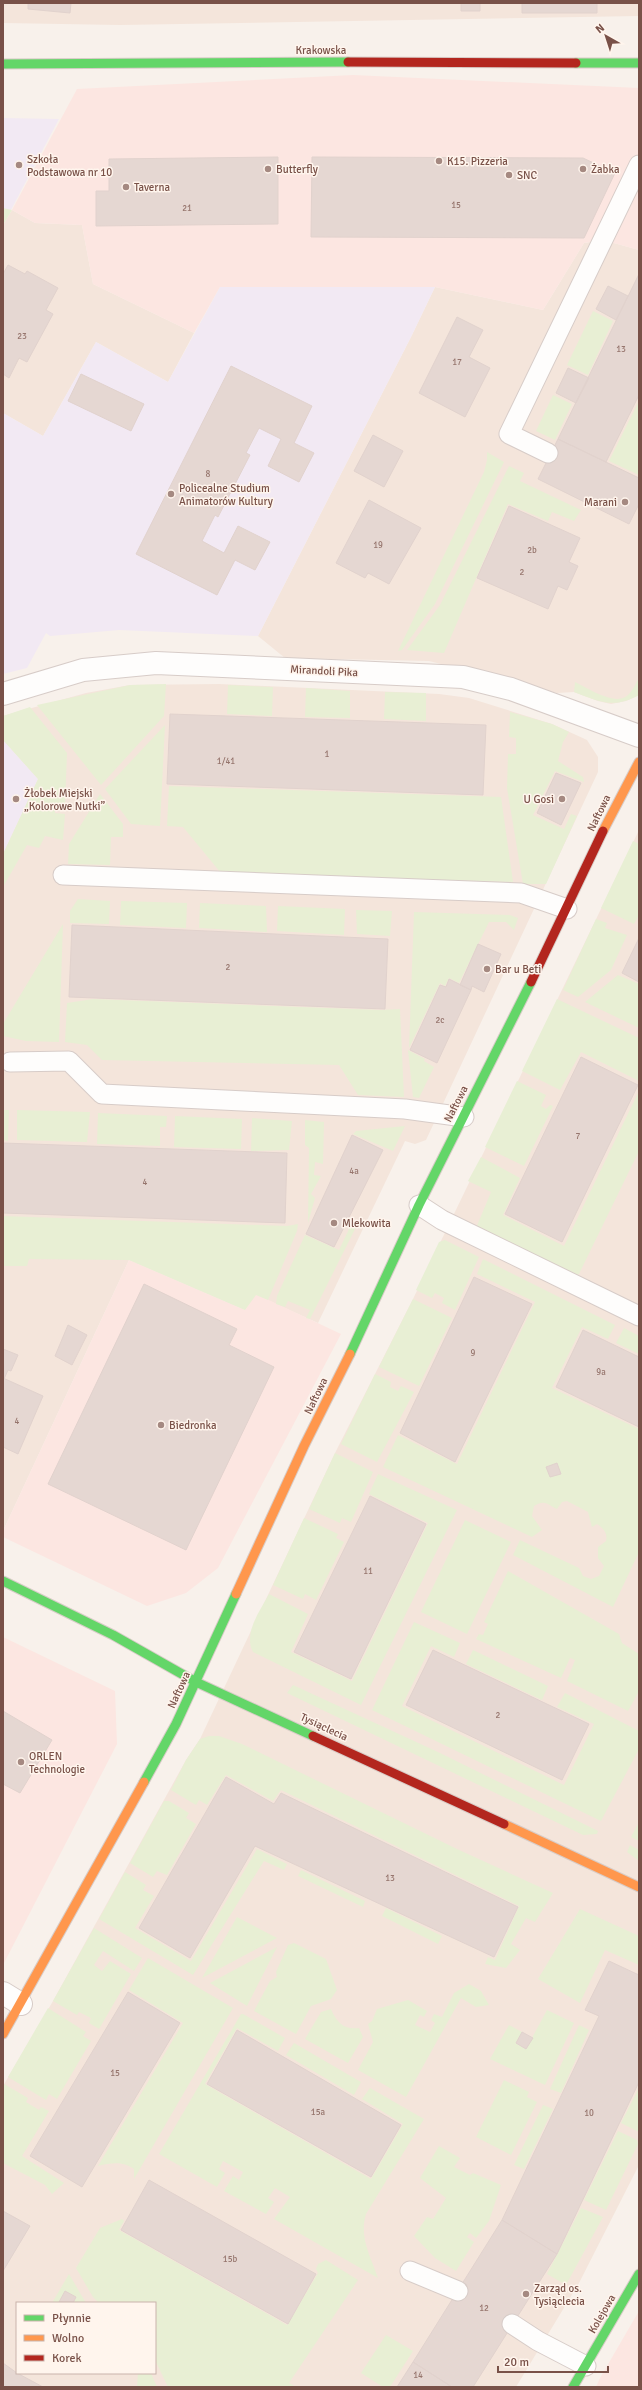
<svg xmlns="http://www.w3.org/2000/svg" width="642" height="2390" font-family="Signika,sans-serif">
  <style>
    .residential { fill: #f4e5db; fill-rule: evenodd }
    .commercial { fill: #fce6e1 }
    .education { fill: #f2e9f3 }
    .green { fill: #e8efd4 }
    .building { fill: #e5d7d2; stroke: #e1d2cd }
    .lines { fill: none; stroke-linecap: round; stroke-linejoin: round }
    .lane-casing { stroke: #d7ccc8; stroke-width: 21 }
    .street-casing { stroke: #d7ccc8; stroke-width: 24 }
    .fast-casing { stroke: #d8ccc7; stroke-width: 11 }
    .slow-casing { stroke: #d8ccc7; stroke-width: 11 }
    .jam-casing { stroke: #d8ccc7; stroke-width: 11 }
    .lane { stroke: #fefdfc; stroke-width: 19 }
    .street { stroke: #fefdfc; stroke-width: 22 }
    .fast { stroke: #63d668; stroke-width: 9 }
    .slow { stroke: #ff974d; stroke-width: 9 }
    .jam { stroke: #b3261e; stroke-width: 9 }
    .poi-dot { fill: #a58981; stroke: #fff5ed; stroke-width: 1.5 }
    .labels { text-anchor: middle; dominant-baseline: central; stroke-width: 3; stroke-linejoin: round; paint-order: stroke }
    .number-label { font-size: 9px; fill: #96756d }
    .street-label { font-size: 11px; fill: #795148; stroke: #fff5ed }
    .poi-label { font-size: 11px; fill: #795148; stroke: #fff5ed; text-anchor: start }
  </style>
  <rect width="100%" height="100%" fill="#f8f1eb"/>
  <path class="residential" d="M3,3H639V16L120,25L3,23Z
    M12,210L35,223L82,225L93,284L194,333L168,382L96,342L43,436L3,413V225Z
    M603,240L639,250V695L626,701L611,704L598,701L574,692L557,693L429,661L285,658L258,636L411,337L435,287L543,310L584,243Z
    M219,684L439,694L469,698L552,724L587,740L598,757V772L426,1140L415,1144L405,1141L318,1323L256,1295L245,1310L129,1260L3,1531V854L38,779L3,740V716L86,693L130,685Z
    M639,830V2165L579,2283L516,2387H3V2086L53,2001L186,1760L200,1739L335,1453L413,1299ZM17,2303H155V2373H17Z"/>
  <path class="commercial" d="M353,75L639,88V250L603,240L584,243L543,310L435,287H220L194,333L93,284L82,225L35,223L12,210L77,89Z
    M129,1260L245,1310L256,1294L341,1334L218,1568L186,1593L147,1606L3,1537V1531Z
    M3,1637L115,1691L117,1744L3,1965Z
    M639,2311V2387H596L600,2378Z"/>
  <path class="education" d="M3,118L59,119L3,225Z
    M220,287H435L411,337L258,636L119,630L50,636L46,633L27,668L3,674V413L43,436L96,342L168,382Z
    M3,740L38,779L3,854Z"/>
  <path class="green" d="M3,208L12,210L3,225Z
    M593,311L613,321L588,375L567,365Z
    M553,395L572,404L555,440L536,431Z
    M639,401V475L609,461Z
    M487,452L504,462L435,604L402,650L398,651L484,472L487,460Z
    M509,466L524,473L520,481L581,510L574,521L552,512L548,521L508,504L444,653L407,650L440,605Z
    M639,678V695C614,709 600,702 574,692L575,682C588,688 617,708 629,694C633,690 636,683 639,678Z
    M166,684L164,716L101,785L37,705L130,685Z
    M228,685L273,687L272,716L227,714Z
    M306,688L350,691V718L305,717Z
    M385,692L426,693V721L384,719Z
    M30,707L67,753L65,806H55V813L65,814L63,840L45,836L39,848L27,845L3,887V854L38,779L3,740V716Z
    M510,712L552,724L569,732L563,742L558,761L583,777L584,782L555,771L533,815L564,829L571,814L577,816L546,884H523L507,788L508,754H516V738L509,737Z
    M165,725L160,826L131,824L105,789Z
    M169,786L501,797L513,882L221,873L183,827L167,826Z
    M100,794L123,824V837H111L110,865L68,864L69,844Z
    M633,841L639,844V915L634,924L601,908Z
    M78,899L110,901L109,924L70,923V911Z
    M121,901L187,903L186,928L120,925Z
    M200,903L266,906L267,932L199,928Z
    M278,906L345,909L344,935L277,931Z
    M356,910L392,911L390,936L357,934Z
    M414,912L510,915L518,918L514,930L506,922H489L459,983L449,978L445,986L440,983L409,1048Z
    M596,919L607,923L605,928L627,935L611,970L578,997L563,990Z
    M63,924L59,1042L26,1041L3,1036V1024Z
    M618,975L639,984V1028L585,1002Z
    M93,999L381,1010L400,1009L404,1097L358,1095L339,1065L102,1060L87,1045L65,1042L67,1003Z
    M557,999L639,1038V1081L581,1052L560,1090L522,1071Z
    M408,1050L425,1059L424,1061L434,1067L419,1098L413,1097Z
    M517,1081L546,1095L541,1106L546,1109L550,1105L553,1106L524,1166L485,1147Z
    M639,1091V1151L579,1274L576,1276L476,1228L491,1192L468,1181L481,1157L520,1178L503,1215L564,1246Z
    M3,1110H9L8,1141L3,1140Z
    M17,1110L90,1112L87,1142L17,1140Z
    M98,1113L167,1116L166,1127H160V1146L97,1144Z
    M175,1116L242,1119L241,1149L174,1147Z
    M252,1118L292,1121L289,1150L251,1151Z
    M305,1120L324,1122L323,1164L315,1162L314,1175L321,1176L311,1194L315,1198L308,1223L309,1148L305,1145Z
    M405,1126L393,1151L353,1134L356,1131Z
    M3,1216L287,1226L298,1224L297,1231L268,1300L256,1295L245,1310L129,1260L29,1259L27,1266H3Z
    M351,1225L356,1227L310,1319L306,1318L310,1310L288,1301L285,1307L276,1304L277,1296L305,1235L339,1250Z
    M445,1240L479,1257L455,1310L442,1303L444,1298L435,1293L432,1298L416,1290L439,1242Z
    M483,1259L615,1325L608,1339L582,1327L552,1388L639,1429V1552L613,1607L513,1555L520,1540L579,1568L583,1576L591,1579L599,1576L604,1566L598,1558V1547L606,1541C608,1533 603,1528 597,1524L592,1527L588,1512L567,1501L562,1502L557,1509C547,1505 546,1499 534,1506L532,1516L542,1530L532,1537L383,1467L398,1435L457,1464L535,1302L477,1274Z
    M413,1299L452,1318L419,1386L379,1367Z
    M624,1328L639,1336V1354L616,1343Z
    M375,1374L391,1382L390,1387L398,1391L401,1386L414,1392L377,1462L341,1444Z
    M335,1453L373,1472L351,1522L342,1518L340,1523L309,1509Z
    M378,1474L457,1510L361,1705L253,1652C243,1633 260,1611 269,1594L308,1614L291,1652L352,1681L428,1523L369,1494Z
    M304,1518L338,1534L336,1538L344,1542L316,1600L305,1594L303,1599L273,1585Z
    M465,1520L511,1542L467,1634L421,1612Z
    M508,1571L619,1634L622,1643L639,1654V1691L628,1711L567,1681L575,1660L570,1658L561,1678L476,1639L479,1634L483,1635L488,1624L484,1622Z
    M414,1622L460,1643L454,1657L431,1646L402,1706L564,1785L594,1724L557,1707L565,1693L639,1731V1749L601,1821L372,1710Z
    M473,1650L548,1686L542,1700L466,1664Z
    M293,1685L440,1753L598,1831L597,1834L583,1835L287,1693Z
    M209,1736H219L242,1744L457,1849L553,1893L535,1922L526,1918L511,1944L520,1950L506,1968L485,1964L488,1957L495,1960L519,1906L281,1790L273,1801L226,1775L207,1805L199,1800L196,1805L171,1790L186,1760L200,1739Z
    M164,1801H169L189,1813L186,1818L196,1824L167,1875L157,1871L153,1877L130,1863Z
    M639,1822V1841L631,1837Z
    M630,1845L639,1850V1861L627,1852Z
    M257,1849L287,1864L284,1870L264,1861L193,1975L99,1919L125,1872L146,1885L143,1890L154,1896L135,1928L191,1961Z
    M301,1870L365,1901L363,1907L298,1876Z
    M386,1908L442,1936L438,1944L382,1916Z
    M580,1909L639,1936V1965L605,1950L580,2003L538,1979Z
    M237,1917L277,1938L202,1978Z
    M94,1928L142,1958L134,1971L103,1951L94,1965L102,1971L110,1961L131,1974L99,2029L89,2023L91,2018L79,2012L77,2015L53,2001Z
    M294,1943L326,1959L337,1990L331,1999L311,2006L296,2034L254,2011L270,1981L277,1977L276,1972L288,1945Z
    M277,1947L247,2006L210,1983Z
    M148,1958L233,2008L134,2179V2169C122,2161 112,2163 98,2166L183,2023L129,1990Z
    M469,1984L481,1991L489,2005L476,2007L461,1998L406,2097L358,2070L373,2042L368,2024L372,2021L377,2009L408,2000L427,2011L424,2017L420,2015L415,2025L430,2032L435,2023L431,2020L434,2014L442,2017L454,1993Z
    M48,2008L86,2032L83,2036L91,2041L57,2099L49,2094L46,2100L8,2077Z
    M331,2009C337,2023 344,2030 359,2028L363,2037L348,2063L305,2039L321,2012Z
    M547,2010L574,2023L545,2085L490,2059L509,2025L522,2032L516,2043L526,2049Z
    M241,2014H243L285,2038L278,2051L237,2028L205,2084L371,2179L403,2124L362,2099L370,2088L424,2119L366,2214C359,2237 370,2255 378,2278L274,2219L290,2197L275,2188L268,2198L274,2202L266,2214L224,2191L233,2176L239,2180L243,2172L223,2161L219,2169L225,2173L217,2187L159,2154Z
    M579,2025L589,2030L561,2093L550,2089Z
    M294,2043L361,2082L354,2095L286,2055Z
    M504,2080L529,2092L527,2097L537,2102L511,2155L476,2137Z
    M4,2084L28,2098L26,2102L39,2110L41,2107L49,2111L22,2156L64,2183L52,2194L45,2185L3,2163Z
    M639,2088V2132L621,2123Z
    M543,2105L553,2109L524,2169L514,2165Z
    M618,2131L637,2140L638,2144L606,2210L584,2200Z
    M439,2146L460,2158L454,2167L470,2175L473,2173L501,2185L489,2221L476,2238L470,2233L467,2237L474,2242L456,2271L435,2258L414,2236L427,2217L433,2219L446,2198L420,2178Z
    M581,2208L603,2217L566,2285L547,2274Z
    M122,2219L124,2221L119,2230L287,2325L318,2273L316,2269L318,2264L326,2260L358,2280L289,2383L296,2387H168L155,2360V2303H99L93,2297L76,2268L100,2228Z
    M69,2274L86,2303H52Z
    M386,2335L413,2351L390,2387H383L361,2373Z
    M138,2373H151L157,2387H137Z"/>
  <path class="building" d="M28,3H71L70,13L28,9Z
    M461,3H480V11H461Z
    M522,3H597V13H522Z
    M278,157V224L96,226V191H109V159Z
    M312,157L583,158L615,173L584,238L311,237Z
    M8,265L25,274L27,271L58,288L46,310L53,314L27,362L19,358L9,378L3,374V274Z
    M639,274V395L606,462L558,439Z
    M608,286L628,296L616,320L596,309Z
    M457,317L483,330L469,357L490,368L465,417L419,393Z
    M231,366L312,406L294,443L314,453L299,482L268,466L281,439L259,428L246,453L250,455L218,517L215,515L202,541L224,553L238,526L270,542L255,570L235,560L217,595L136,554Z
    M568,368L589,378L576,403L556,393Z
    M81,374L144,404L131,431L68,401Z
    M373,435L403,451L384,487L354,471Z
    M558,439L639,478V504L629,524L538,479Z
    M369,500L421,528L389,584L368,573L365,578L336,563Z
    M509,506L580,538L569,562L578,566L567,590L558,586L548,609L477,578Z
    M170,714L486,725L483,795L167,784Z
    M556,773L581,783L561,825L537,813Z
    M72,925L388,939L385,1009L69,997Z
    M639,938V982L622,973Z
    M478,944L501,954L484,992L472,986L471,990L460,985Z
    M449,979L471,990L437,1063L410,1050L440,985L446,987Z
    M581,1057L638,1085L562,1242L505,1214Z
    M352,1135L383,1150L334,1247L306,1234Z
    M3,1143L287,1153L285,1223L3,1213Z
    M474,1277L532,1304L455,1462L400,1433Z
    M144,1284L237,1329L229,1345L274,1367L186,1550L48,1484Z
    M68,1325L87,1335L72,1365L55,1356Z
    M583,1330L639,1357V1427L556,1387Z
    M3,1349L18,1355L11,1371L8,1370L4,1379Z
    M3,1378L43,1396L18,1454L3,1447Z
    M557,1463L561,1474L550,1477L546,1467Z
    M370,1496L426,1524L351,1679L294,1652Z
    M433,1650L589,1724L562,1780L406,1705Z
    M3,1711L52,1740L20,1793L3,1784Z
    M226,1777L274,1804L281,1793L518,1907L494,1957L255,1846L190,1958L139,1928Z
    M609,1961L639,1975V2082L557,2254L502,2220L599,2016L585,2010Z
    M128,1992L180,2023L82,2187L30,2156Z
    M237,2030L401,2125L371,2177L207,2084Z
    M522,2032L533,2038L526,2049L516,2043Z
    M149,2180L316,2274L288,2324L121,2230Z
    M3,2211L30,2226L3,2271Z
    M502,2220L557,2254L473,2387H452L413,2362Z
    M65,2291L76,2297L73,2303L59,2302Z
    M413,2362L452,2387H397Z
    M3,2363L17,2373L43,2387H3Z"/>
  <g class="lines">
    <defs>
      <path id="lane" d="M548,453L509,434L639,165
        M63,875L521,893L567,909
        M10,1062L69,1061L102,1094L405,1109L464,1117
        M419,1205L442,1220L639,1316
        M410,2271L458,2291
        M512,2324L538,2341L586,2366"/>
      <path id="street" d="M3,694L83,670L156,663L463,677L511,689L639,736
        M3,1993L21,2004"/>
      <path id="fast" d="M576,63H639
        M3,64L348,62
        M350,1354L419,1205L531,982
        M3,1581L113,1635L196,1682L313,1736
        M144,1782L176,1724L236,1594
        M573,2387L639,2274"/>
      <path id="slow" d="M603,831L639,762
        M236,1594L304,1446L350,1354
        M504,1824L639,1887
        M3,2034L144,1782"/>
      <path id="jam" d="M348,62L576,63
        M531,982L603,831
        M313,1736L504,1824"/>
    </defs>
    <use href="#lane" class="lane-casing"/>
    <use href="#street" class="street-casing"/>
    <use href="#fast" class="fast-casing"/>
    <use href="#slow" class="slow-casing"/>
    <use href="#jam" class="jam-casing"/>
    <use href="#lane" class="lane"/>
    <use href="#street" class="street"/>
    <use href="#fast" class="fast"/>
    <use href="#slow" class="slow"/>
    <use href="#jam" class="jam"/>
  </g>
  <g class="poi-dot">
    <circle cx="439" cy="161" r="4"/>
    <circle cx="19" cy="165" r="4"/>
    <circle cx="268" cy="169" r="4"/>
    <circle cx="583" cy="169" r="4"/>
    <circle cx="509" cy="175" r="4"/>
    <circle cx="126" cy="187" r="4"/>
    <circle cx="171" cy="494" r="4"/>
    <circle cx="625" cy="502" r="4"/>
    <circle cx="16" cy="799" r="4"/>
    <circle cx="562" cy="799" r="4"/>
    <circle cx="487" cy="969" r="4"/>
    <circle cx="334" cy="1223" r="4"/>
    <circle cx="161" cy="1425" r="4"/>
    <circle cx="21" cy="1762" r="4"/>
    <circle cx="526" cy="2294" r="4"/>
  </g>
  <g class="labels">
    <g class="number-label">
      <text x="456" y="205">15</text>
      <text x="187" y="208">21</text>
      <text x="22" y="336">23</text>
      <text x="621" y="349">13</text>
      <text x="457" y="362">17</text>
      <text x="208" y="474">8</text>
      <text x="378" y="545">19</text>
      <text x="532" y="550">2b</text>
      <text x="522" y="572">2</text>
      <text x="327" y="754">1</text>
      <text x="226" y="761">1/41</text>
      <text x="228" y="967">2</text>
      <text x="440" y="1020">2c</text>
      <text x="578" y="1136">7</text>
      <text x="354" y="1171">4a</text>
      <text x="145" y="1182">4</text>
      <text x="473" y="1353">9</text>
      <text x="601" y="1372">9a</text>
      <text x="17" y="1421">4</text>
      <text x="368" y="1571">11</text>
      <text x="498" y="1715">2</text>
      <text x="390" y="1878">13</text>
      <text x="115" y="2073">15</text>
      <text x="318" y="2112">15a</text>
      <text x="589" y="2113">10</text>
      <text x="230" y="2259">15b</text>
      <text x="484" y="2308">12</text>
      <text x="418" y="2375">14</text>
    </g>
    <g class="street-label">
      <text x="321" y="50">Krakowska</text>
      <text transform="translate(324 671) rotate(3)">Mirandoli Pika</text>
      <text transform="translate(599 813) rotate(-64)">Naftowa</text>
      <text transform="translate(456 1104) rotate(-63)">Naftowa</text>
      <text transform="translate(316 1396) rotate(-64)">Naftowa</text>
      <text transform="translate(179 1690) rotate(-65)">Naftowa</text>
      <text transform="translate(324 1727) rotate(25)">Tysiąclecia</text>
      <text transform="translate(602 2314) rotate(-60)">Kolejowa</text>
    </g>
    <g class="poi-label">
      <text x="27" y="159">Szkoła<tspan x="27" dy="13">Podstawowa nr 10</tspan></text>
      <text x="447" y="161">K15. Pizzeria</text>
      <text x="276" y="169">Butterfly</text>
      <text x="591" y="169">Żabka</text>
      <text x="517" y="175">SNC</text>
      <text x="134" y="187">Taverna</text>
      <text x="179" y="488">Policealne Studium<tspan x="179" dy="13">Animatorów Kultury</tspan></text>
      <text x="617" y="502" text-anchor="end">Marani</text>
      <text x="24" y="793">Żłobek Miejski<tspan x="24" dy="13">„Kolorowe Nutki”</tspan></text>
      <text x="554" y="799" text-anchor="end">U Gosi</text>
      <text x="495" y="969">Bar u Beti</text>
      <text x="342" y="1223">Mlekowita</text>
      <text x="169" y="1425">Biedronka</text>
      <text x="29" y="1756">ORLEN<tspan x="29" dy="13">Technologie</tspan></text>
      <text x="534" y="2288">Zarząd os.<tspan x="534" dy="13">Tysiąclecia</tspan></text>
    </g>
  </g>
  <rect width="642" height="2390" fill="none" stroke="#795148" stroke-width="8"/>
  <rect x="16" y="2302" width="140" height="72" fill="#fff5ed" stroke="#c9b3ab"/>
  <rect x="24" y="2315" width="20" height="6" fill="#63d668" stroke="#c9b3ab"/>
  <text x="52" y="2322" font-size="12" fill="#795148">Płynnie</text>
  <rect x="24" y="2335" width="20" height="6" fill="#ff974d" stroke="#c9b3ab"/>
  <text x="52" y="2342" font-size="12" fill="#795148">Wolno</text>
  <rect x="24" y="2355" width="20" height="6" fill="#b3261e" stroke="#c9b3ab"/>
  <text x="52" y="2362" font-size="12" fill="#795148">Korek</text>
  <g transform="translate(606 36) rotate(321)" stroke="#fff5ed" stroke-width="3" paint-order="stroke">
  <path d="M0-3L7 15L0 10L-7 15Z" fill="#795148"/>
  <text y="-6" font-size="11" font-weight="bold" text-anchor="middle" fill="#795148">N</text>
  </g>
  <path d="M498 2366v6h110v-6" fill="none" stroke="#795148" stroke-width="2"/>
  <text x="504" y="2366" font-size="12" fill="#795148" stroke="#fff5ed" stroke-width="3" paint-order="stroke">20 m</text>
</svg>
